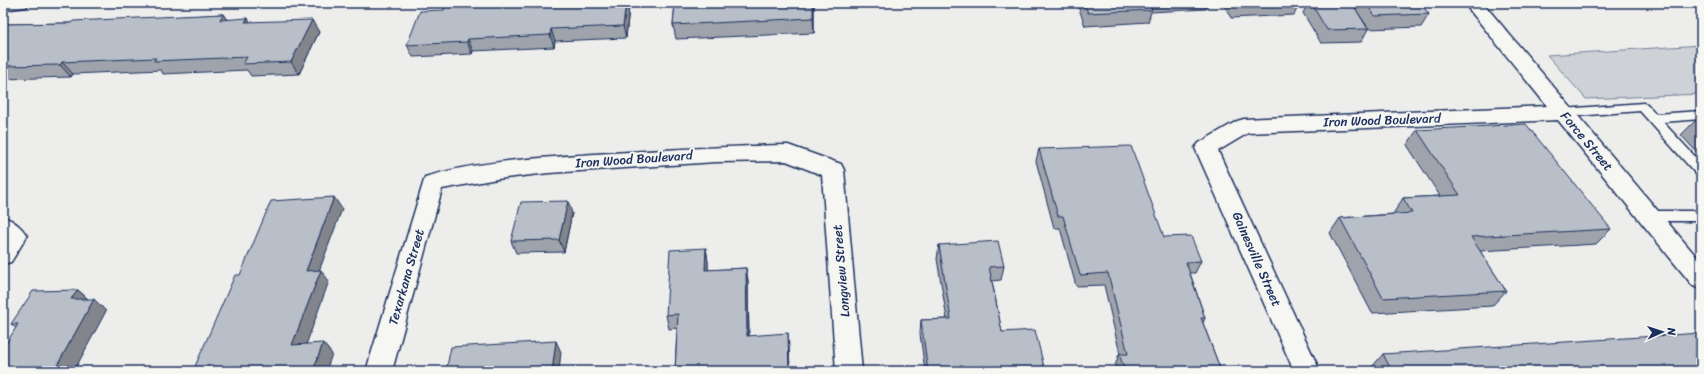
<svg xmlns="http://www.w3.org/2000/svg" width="1704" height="374" font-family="Sriracha,sans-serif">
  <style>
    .green { fill: #ced2d7; stroke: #74809a }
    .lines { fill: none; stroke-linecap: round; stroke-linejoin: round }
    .lane-casing { stroke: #1b2f5e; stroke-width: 3 }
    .street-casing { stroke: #1b2f5e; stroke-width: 3 }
    .lane { fill: #f6f6f2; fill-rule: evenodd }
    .street { fill: #f6f6f2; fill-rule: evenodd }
    .wall { fill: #9fa4ac; stroke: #1b2f5e }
    .shaded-wall { fill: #82868c; stroke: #1b2f5e }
    .building { fill: #b9bfc8; stroke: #1b2f5e }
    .labels { text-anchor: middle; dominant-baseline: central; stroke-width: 4; stroke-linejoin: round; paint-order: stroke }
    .street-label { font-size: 13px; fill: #1b2f5e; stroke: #f6f6f2 }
  </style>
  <rect width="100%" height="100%" fill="#edeeec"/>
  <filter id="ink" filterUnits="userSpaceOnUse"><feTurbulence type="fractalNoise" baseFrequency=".025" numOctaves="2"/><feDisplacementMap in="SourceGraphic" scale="8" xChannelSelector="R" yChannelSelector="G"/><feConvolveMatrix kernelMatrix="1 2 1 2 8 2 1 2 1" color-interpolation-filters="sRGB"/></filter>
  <g filter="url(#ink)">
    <path class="green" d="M1701,45V94L1586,99L1547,55Z"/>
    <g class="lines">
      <defs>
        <path id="lane" d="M1643,103L1647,104L1656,114L1701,111V119L1663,122L1701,163V176L1696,174L1640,111L1563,117L1559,116L1557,113L1559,110L1563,109Z
          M1649,211H1701V221H1649L1644,220L1642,216L1644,212Z"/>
        <path id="street" d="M3,3H29L26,7L3,10Z
          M1464,3H1483L1701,262V289L1693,286L1558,120L1248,133L1218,151L1320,371H1294L1195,148L1199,143L1237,121L1244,119L1547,106Z
          M788,145L841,164L844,170L862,371H836L822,175L786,161L716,162L549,173L497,179L442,189L392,371H366L425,177C476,161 540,158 594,154C659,150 723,146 788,145Z
          M3,217C13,220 21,226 27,236L11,262L3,264Z"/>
      </defs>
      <use href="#lane" class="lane-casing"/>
      <use href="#street" class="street-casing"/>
      <use href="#lane" class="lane"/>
      <use href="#street" class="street"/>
    </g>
    <path class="wall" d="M446,3H629V7L626,38L555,41L554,47L473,51L472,54L413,57L407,45L444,10Z
      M675,3H814V33L676,39L673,25Z
      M1077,3H1209L1206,9L1151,12L1148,22L1085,26Z
      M1223,3H1300L1294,15L1231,18Z
      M1308,3H1420L1429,14L1421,27L1369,29L1354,7L1368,29L1361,42L1321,43L1303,13Z
      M223,14L226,19L319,32L299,74L251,76L247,70L163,74L161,70L73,74L71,77L3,79V24L71,23Z
      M1701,117V157L1681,135L1698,118Z
      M1417,130L1611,229L1596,244L1480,251L1506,291L1492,306L1372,313L1330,233L1340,218L1393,214L1403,198L1440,196L1407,145Z
      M1039,149L1164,237L1201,261L1195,273H1190L1205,318L1203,323L1221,371H1116L1115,366L1119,354H1120L1104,285L1076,286L1060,228H1054L1036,161Z
      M572,213L564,252L516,253L511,241Z
      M939,245L1004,266L1001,280L992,281L1002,332L1045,371H925L920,334L921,320L947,319L937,259Z
      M706,248L708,262V270L746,268L748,281L749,336L789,347L790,371H675L677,328L669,329L666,315Z
      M78,290L88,299L106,311L16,328L11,324Z
      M1383,354L1701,371H1373L1371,368Z"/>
    <path class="shaded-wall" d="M626,3H629V7L626,38L623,26Z
      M813,3H814V33L813,18Z
      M223,14L231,26L220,20Z
      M248,18L255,31L245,22Z
      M312,20L319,32L299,74L291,62Z
      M551,29L555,41L554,47L550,35Z
      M468,39L473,51L472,54L467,42Z
      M62,62L73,74L71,77L60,65Z
      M334,197L342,209L315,282L306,271Z
      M568,201L572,213L564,252L559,240Z
      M706,248L708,262V284L705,270Z
      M746,268L748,281L749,349L747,336Z
      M321,270L329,281L302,356L292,345Z
      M78,290L91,302L71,299Z
      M94,299L106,311L74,371H54Z
      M788,333L789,347L790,371H789Z
      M556,341L561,352L559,371H552Z
      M323,343L332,354L326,371H313Z"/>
    <path class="building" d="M446,3H626L623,26L551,29L550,35L468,39L467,42L407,45L420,11L444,10Z
      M675,3H813V18L673,25Z
      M1084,3H1149L1152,10L1088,13Z
      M1235,3H1288L1236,5Z
      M1311,3H1352L1368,29L1327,30Z
      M1366,3H1420L1429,14L1375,16Z
      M223,14L220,20L248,18L245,22L312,20L291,62L243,64L247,57L154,61L156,58L62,62L60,65L3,66V24L71,23L73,21Z
      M1701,117V121L1698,118Z
      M1526,124L1611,229L1471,237L1506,291L1383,298L1340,218L1412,213L1403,198L1460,195L1417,130Z
      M1131,146L1164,237L1191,236L1201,261L1186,262L1205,318H1201L1221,371H1125L1119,354H1128L1108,273L1080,275L1063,216H1058L1039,149Z
      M334,197L306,271L321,270L292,345L323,343L313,371H193L235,275H240L271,201Z
      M568,201L559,240L511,241L521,202Z
      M998,241L1004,266L989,267L1002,332L1035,330L1045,371H928L921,320L951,319L939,245Z
      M706,248L705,270L746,268L747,336L788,333L789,370L778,371H675L678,314L666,315L670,250Z
      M78,290L71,299H94L54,371H3V349L18,324H11L33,291Z
      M1701,333V371H1392L1383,354Z
      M556,341L552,371H446L451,347Z"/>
  </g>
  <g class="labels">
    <g class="street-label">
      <text transform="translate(1382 120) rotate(-2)">Iron Wood Boulevard</text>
      <text transform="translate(1587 141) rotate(50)">Force Street</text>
      <text transform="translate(634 159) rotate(-4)">Iron Wood Boulevard</text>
      <text transform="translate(1257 259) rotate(66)">Gainesville Street</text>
      <text transform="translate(841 271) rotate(-95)">Longview Street</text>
      <text transform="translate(406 277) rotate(-74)">Texarkana Street</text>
    </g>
  </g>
  <rect width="1704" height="374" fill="none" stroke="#f6f6f2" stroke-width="16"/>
  <rect x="8" y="8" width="1688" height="358" fill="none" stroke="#1b2f5e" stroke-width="1.5" filter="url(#ink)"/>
  <g transform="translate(1662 332) rotate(87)" stroke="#f6f6f2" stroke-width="3" paint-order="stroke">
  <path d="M0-3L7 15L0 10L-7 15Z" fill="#1b2f5e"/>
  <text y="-6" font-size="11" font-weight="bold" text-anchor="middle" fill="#1b2f5e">N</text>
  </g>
</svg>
